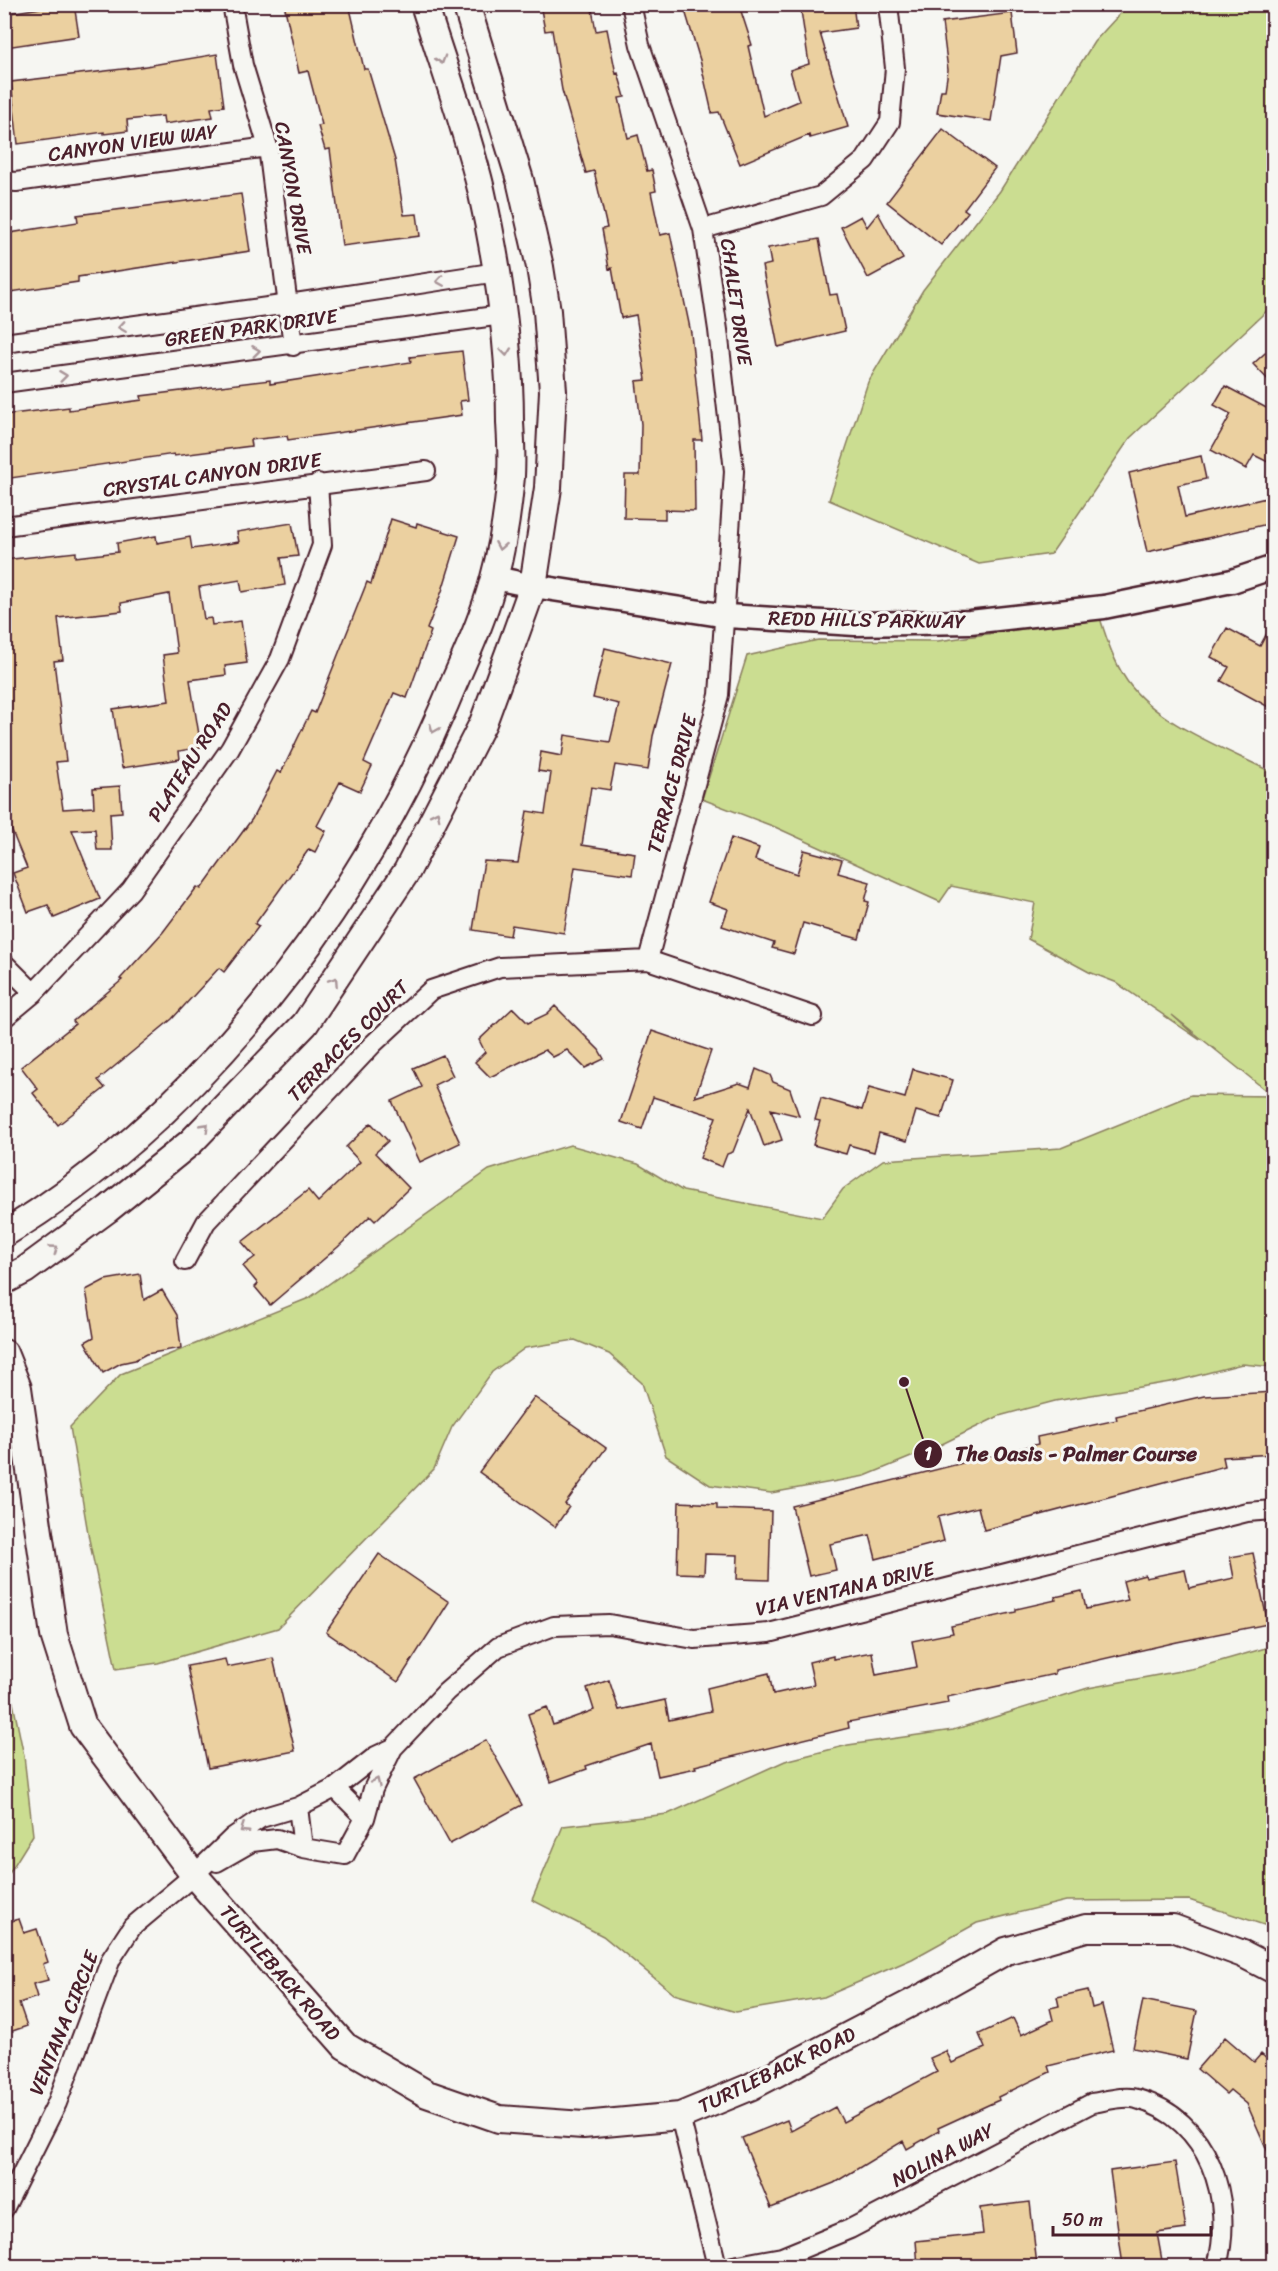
<svg xmlns="http://www.w3.org/2000/svg" width="1278" height="2271" font-family="Sriracha,sans-serif">
  <style>
    .green { fill: #cbdd91; stroke: #8a7e5e; stroke-width: 1.5 }
    .building { fill: #ebd0a0; stroke: #4a1f2b; stroke-width: 1.5 }
    .lines { fill: none; stroke-linecap: round; stroke-linejoin: round }
    .minor-casing { stroke: #4a1f2b; stroke-width: 22 }
    .tertiary-casing { stroke: #4a1f2b; stroke-width: 27 }
    .secondary-casing { stroke: #4a1f2b; stroke-width: 30 }
    .minor { stroke: #f6f6f2; stroke-width: 18 }
    .tertiary { stroke: #f6f6f2; stroke-width: 22 }
    .secondary { stroke: #f6f6f2; stroke-width: 26 }
    .oneway { stroke: #a99598 }
    .labels { text-anchor: middle; dominant-baseline: central; stroke-width: 6; stroke-linejoin: round; paint-order: stroke }
    .street-label { font-size: 20px; fill: #4a1f2b; stroke: #f6f6f2 }
    .leader { fill: none; stroke: #4a1f2b; stroke-width: 2 }
    .callout-dot { fill: #4a1f2b; stroke: #f6f6f2; stroke-width: 2 }
    .mark-label { font-size: 18px; text-anchor: middle; font-weight: bold; fill: #fff }
    .callout-label { font-size: 21px; text-anchor: middle; font-weight: bold; fill: #4a1f2b; stroke: #f6f6f2; stroke-width: 6; stroke-linejoin: round; paint-order: stroke }
  </style>
  <rect width="100%" height="100%" fill="#f6f6f2"/>
  <filter id="ink" filterUnits="userSpaceOnUse"><feTurbulence type="fractalNoise" baseFrequency=".0167" numOctaves="2"/><feDisplacementMap in="SourceGraphic" scale="12" xChannelSelector="R" yChannelSelector="G"/><feConvolveMatrix kernelMatrix="1 2 1 2 8 2 1 2 1" color-interpolation-filters="sRGB"/></filter>
  <g filter="url(#ink)">
    <path class="green" d="M1128,5H1273V305L1130,438L1051,554L979,564L829,500L868,382L923,290L1000,191L1094,42Z
      M1100,618C1107,640 1114,662 1127,681C1158,725 1227,749 1273,773V1096L1172,1015L1200,1040L1115,982L1089,972L1028,939L1035,903L951,886L940,902L775,827L702,799L747,656L818,640L938,641Z
      M1191,1095L1273,1096V1367L1242,1364L1176,1381L1055,1401L999,1416L938,1446L865,1476L771,1493L710,1485L666,1456L642,1383L609,1354L575,1340L525,1348L492,1372L452,1427L434,1469L278,1628L158,1663L116,1669L89,1539L70,1427L121,1374L309,1298L489,1170L570,1145L638,1164L683,1191L822,1218L843,1189L883,1160L1061,1148Z
      M1269,1647L1274,1648L1273,1928L1189,1900L1066,1901L977,1923L912,1959L824,1997L736,2012L674,1994L603,1936L532,1900L563,1826L668,1814L785,1761L848,1745L953,1730L1088,1688L1196,1668Z
      M4,1659L24,1756L33,1835L5,1880Z"/>
    <path class="building" d="M65,4H74L79,36L6,47L4,14Z
      M284,4H349L364,69H368L395,160L404,215L417,214L420,236L342,246L330,149L325,150L318,126L322,125L308,71L299,73Z
      M540,4H591L596,31L607,29L616,74L618,73L625,97L619,98L628,138L638,135L647,171L652,170L656,191L651,192L660,235L670,233L691,333L702,440H694L695,511L665,510V519L624,518L625,475H640L641,424L636,381L646,380L636,315L621,318L612,268L609,269L602,229L607,228L594,171L586,173L562,90L552,30L545,31Z
      M683,4L739,5L752,45L748,46L764,116L799,101L790,70L809,64L800,4H853L856,28L820,33L848,127L810,138L809,135L740,164L719,112L712,113L700,60Z
      M1012,13L1017,53L1001,56L991,121L937,113L941,90H945L948,70L942,22Z
      M217,54L224,106L211,108L213,117L164,124L163,116L127,120L128,131L104,134V132L18,144L11,82L140,67Z
      M943,129L995,168L964,209L968,212L941,245L887,202Z
      M241,194L250,251L78,277V282L4,293V234L78,222L77,215Z
      M878,213L903,259L868,278L841,227L861,216L867,227Z
      M819,239L830,295L837,294L845,331L778,347L762,266L771,264L768,248Z
      M1274,345V386L1253,364Z
      M462,351L468,400L460,401L462,415L288,440L287,436L250,440L251,446L174,456V454L4,479V415L69,407V410L142,400L141,396L205,388L270,380V384L411,362L410,357Z
      M1225,386L1274,412V465L1254,455L1246,469L1211,450L1231,414L1214,405Z
      M1201,456L1206,479L1178,485L1185,517L1266,498L1272,523L1147,552L1129,473Z
      M391,519L416,527L417,523L459,536L442,591L427,629L431,631L407,698L394,693L364,762L372,766L360,791L340,782L317,826L326,831L315,852L309,849L255,924L259,926L224,972L219,968L172,1019L98,1080L105,1088L58,1125L33,1093L38,1089L21,1067L75,1024L73,1021L122,980L120,979L163,932L197,887L201,889L252,819L277,771L281,773L311,711L315,713L367,582L371,584Z
      M292,523L298,556L281,558L285,585L242,592L240,580L199,587L204,619L211,618L212,625L241,621L247,663L225,666L226,675L190,680L201,747L179,751L180,759L122,768L113,709L169,701L163,655L177,653L169,594L121,603L122,611L58,618L63,660L54,661L66,761L56,762L63,809L94,807L93,788L120,786L122,812L110,813L112,850H97L95,829L72,830L100,899L54,918L48,905L28,912L13,873L27,868L11,829L4,830V560L76,552V557L118,552L117,543L156,536L157,543L190,537L192,549L239,542L237,532Z
      M1274,620V710L1221,681L1229,667L1211,657L1227,628L1260,646Z
      M605,648L672,664L653,736L648,770L615,765L610,790L591,787L582,845L635,853L632,875L575,867L564,933L512,925L510,936L473,930L484,861L518,863L527,811L545,814L551,773L538,771L541,752L562,756L565,735L610,742L619,704L593,698Z
      M731,838L759,848L755,860L797,874L804,850L842,860L838,873L870,882L865,901L869,902L859,939L803,923L794,954L772,948L774,943L722,926L728,909L709,902Z
      M555,1006L599,1050L604,1059L585,1068L567,1050L553,1057L545,1050L490,1077L475,1062L485,1052L479,1040L513,1008L528,1023L547,1014Z
      M652,1031L711,1051L695,1097L739,1083L750,1087L756,1069L770,1075L773,1082L790,1089L799,1116L771,1109L782,1140L764,1146L750,1108L733,1152L727,1154L722,1167L700,1158L716,1117L653,1097L642,1129L621,1122Z
      M443,1055L453,1076L434,1085L460,1143L420,1162L392,1101L422,1087L413,1068Z
      M913,1069L953,1080L941,1118L916,1111L907,1141L879,1133L874,1152L849,1145L846,1154L813,1145L820,1121L815,1120L821,1098L862,1110L869,1088L905,1098Z
      M371,1123L388,1141L375,1153L409,1188L375,1221L370,1216L338,1247L270,1305L255,1287L258,1284L243,1266L255,1257L242,1242L308,1190L318,1202L360,1162L346,1147Z
      M140,1274L144,1300L162,1290L177,1315L181,1348L146,1354L135,1360L121,1363L103,1373L85,1342L94,1337L86,1290L105,1280Z
      M1274,1392V1454L1223,1457L1225,1466L984,1530L978,1507L938,1517L944,1541L876,1559L870,1535L830,1544L836,1570L809,1576L792,1506L1038,1444L1037,1437L1117,1420L1116,1416L1204,1396Z
      M534,1397L606,1448L565,1504L569,1507L555,1527L479,1472Z
      M679,1502L717,1504V1509L771,1511L769,1580L737,1579L738,1555L705,1554L704,1574L677,1573Z
      M1253,1553L1268,1624L1177,1642L1055,1670V1674L947,1697L948,1703L848,1722L849,1728L695,1766L696,1768L658,1776L651,1744L586,1766L587,1769L551,1782L528,1714L547,1707L553,1725L594,1710L587,1688L609,1680L619,1710L665,1700L669,1720L711,1711L707,1688L744,1679L769,1673L773,1694L814,1685L809,1662L833,1656V1659L872,1652L876,1675L917,1667L912,1641L953,1633L951,1626L1016,1612V1609L1056,1600L1055,1597L1082,1591L1086,1609L1128,1600L1123,1581L1145,1575L1146,1578L1185,1570L1189,1588L1234,1578L1230,1557Z
      M379,1554L449,1602L398,1682L326,1632Z
      M273,1658L295,1751L208,1768L187,1666L225,1659L227,1667Z
      M486,1740L522,1805L450,1844L414,1779Z
      M19,1919L24,1933L37,1929L48,1962L43,1964L48,1980L33,1984L37,1997L19,2003L27,2026L4,2034V1923Z
      M1088,1990L1092,2008L1102,2005L1113,2050L1048,2066L1050,2072L998,2097L999,2100L938,2128L939,2131L907,2149L903,2141L834,2183L771,2208L742,2138L787,2120L791,2131L835,2107L843,2122L937,2072L930,2058L946,2051L952,2063L985,2048L979,2034L1013,2018L1021,2035L1053,2020L1050,2008L1059,2006L1057,1997Z
      M1143,2000L1197,2011L1187,2059L1133,2048Z
      M1225,2037L1254,2062L1261,2054L1274,2065V2166L1247,2104L1230,2090L1226,2094L1197,2069Z
      M1175,2162L1186,2229L1157,2233L1163,2266H1123L1110,2171Z
      M1030,2202L1037,2266H918L916,2241L983,2234L980,2208Z"/>
    <g class="lines">
      <defs>
        <path id="minor" d="M232,4L243,65L268,147L293,346
          M631,4L640,45L703,229L718,330L734,471L719,695L648,960
          M4,181L16,182L268,147
          M703,229L821,196L865,160L890,122L895,68L888,4
          M4,343L289,304L497,272
          M4,383L502,315
          M4,526L426,471
          M4,963L34,993
          M4,1018L34,993L131,890L230,749L280,659L322,545L318,483
          M185,1261L206,1222L373,1044L431,990L500,967L648,960L813,1016
          M335,1788L376,1756L393,1748
          M365,1818L373,1789L393,1748L446,1692L498,1647L554,1626L609,1624L694,1639L769,1633L1247,1512L1274,1510
          M217,1862L252,1842L277,1839L303,1848L345,1855L365,1818L335,1788L298,1807L303,1848
          M680,2116L717,2266
          M4,2209L57,2103L111,1959L132,1927L194,1875L233,1837L261,1818L298,1807
          M733,2266L782,2257L850,2229L1092,2103C1105,2101 1125,2095 1137,2099C1209,2118 1235,2200 1217,2266"/>
        <path id="tertiary" d="M495,578L533,586L727,616L855,624L970,622L1104,607L1232,581L1274,567"/>
        <path id="secondary" d="M4,1234C201,1114 354,914 445,704C462,663 483,621 494,578C502,549 507,516 510,486C513,465 511,443 510,422C510,344 498,265 481,189C466,127 443,65 424,4
          M4,1281L25,1270L108,1209L191,1142L305,1024L407,871L483,723L511,647L533,586L548,488L553,391L547,311L540,267L520,180L466,4
          M4,1353L18,1388L54,1635L83,1726L194,1875L345,2046L427,2094L499,2119L583,2125L680,2116L750,2087L942,1987L1006,1951L1086,1928H1173L1243,1954L1274,1970"/>
      </defs>
      <use href="#minor" class="minor-casing"/>
      <use href="#tertiary" class="tertiary-casing"/>
      <use href="#secondary" class="secondary-casing"/>
      <use href="#minor" class="minor"/>
      <use href="#tertiary" class="tertiary"/>
      <use href="#secondary" class="secondary"/>
    </g>
    <defs><path id="oneway-chevron" d="M-2-3.5L2.5 0L-2 3.5" fill="none" stroke-width="1.6" stroke-linecap="round" stroke-linejoin="round" transform="scale(1.5)"/></defs>
    <g class="oneway">
      <use href="#oneway-chevron" transform="translate(441 60) rotate(73)"/>
      <use href="#oneway-chevron" transform="translate(440 281) rotate(171)"/>
      <use href="#oneway-chevron" transform="translate(122 327) rotate(172)"/>
      <use href="#oneway-chevron" transform="translate(256 351) rotate(-7)"/>
      <use href="#oneway-chevron" transform="translate(506 352) rotate(84)"/>
      <use href="#oneway-chevron" transform="translate(63 376) rotate(-7)"/>
      <use href="#oneway-chevron" transform="translate(500 546) rotate(100)"/>
      <use href="#oneway-chevron" transform="translate(434 729) rotate(113)"/>
      <use href="#oneway-chevron" transform="translate(436 815) rotate(-63)"/>
      <use href="#oneway-chevron" transform="translate(334 981) rotate(-56)"/>
      <use href="#oneway-chevron" transform="translate(205 1127) rotate(-46)"/>
      <use href="#oneway-chevron" transform="translate(54 1249) rotate(-36)"/>
      <use href="#oneway-chevron" transform="translate(376 1782) rotate(-65)"/>
      <use href="#oneway-chevron" transform="translate(244 1829) rotate(147)"/>
    </g>
  </g>
  <g class="labels">
    <g class="street-label">
      <text transform="translate(133 143) rotate(-8)">CANYON VIEW WAY</text>
      <text transform="translate(293 188) rotate(80)">CANYON DRIVE</text>
      <text transform="translate(736 302) rotate(82)">CHALET DRIVE</text>
      <text transform="translate(251 328) rotate(-8)">GREEN PARK DRIVE</text>
      <text transform="translate(212 475) rotate(-8)">CRYSTAL CANYON DRIVE</text>
      <text transform="translate(867 620) rotate(1)">REDD HILLS PARKWAY</text>
      <text transform="translate(190 762) rotate(-57)">PLATEAU ROAD</text>
      <text transform="translate(672 784) rotate(-75)">TERRACE DRIVE</text>
      <text transform="translate(348 1041) rotate(-45)">TERRACES COURT</text>
      <text transform="translate(845 1589) rotate(-13)">VIA VENTANA DRIVE</text>
      <text transform="translate(280 1973) rotate(49)">TURTLEBACK ROAD</text>
      <text transform="translate(64 2023) rotate(-68)">VENTANA CIRCLE</text>
      <text transform="translate(777 2070) rotate(-26)">TURTLEBACK ROAD</text>
      <text transform="translate(943 2155) rotate(-28)">NOLINA WAY</text>
    </g>
  </g>
  <path class="leader" d="M904 1382L928 1454"/>
  <g class="callout-dot">
    <circle cx="904" cy="1382" r="6"/>
    <circle cx="928" cy="1454" r="15"/>
  </g>
  <g class="mark-label">
    <text x="928" y="1460">1</text>
  </g>
  <g class="callout-label">
    <text x="1076" y="1461">The Oasis - Palmer Course</text>
  </g>
  <rect width="1278" height="2271" fill="none" stroke="#f6f6f2" stroke-width="24"/>
  <rect x="12" y="12" width="1254" height="2247" fill="none" stroke="#4a1f2b" stroke-width="2" filter="url(#ink)"/>
  <path d="M1053 2226v9h158v-9" fill="none" stroke="#4a1f2b" stroke-width="3"/>
  <text x="1062" y="2226" font-size="18" fill="#4a1f2b" stroke="#f6f6f2" stroke-width="4.5" paint-order="stroke">50 m</text>
</svg>
